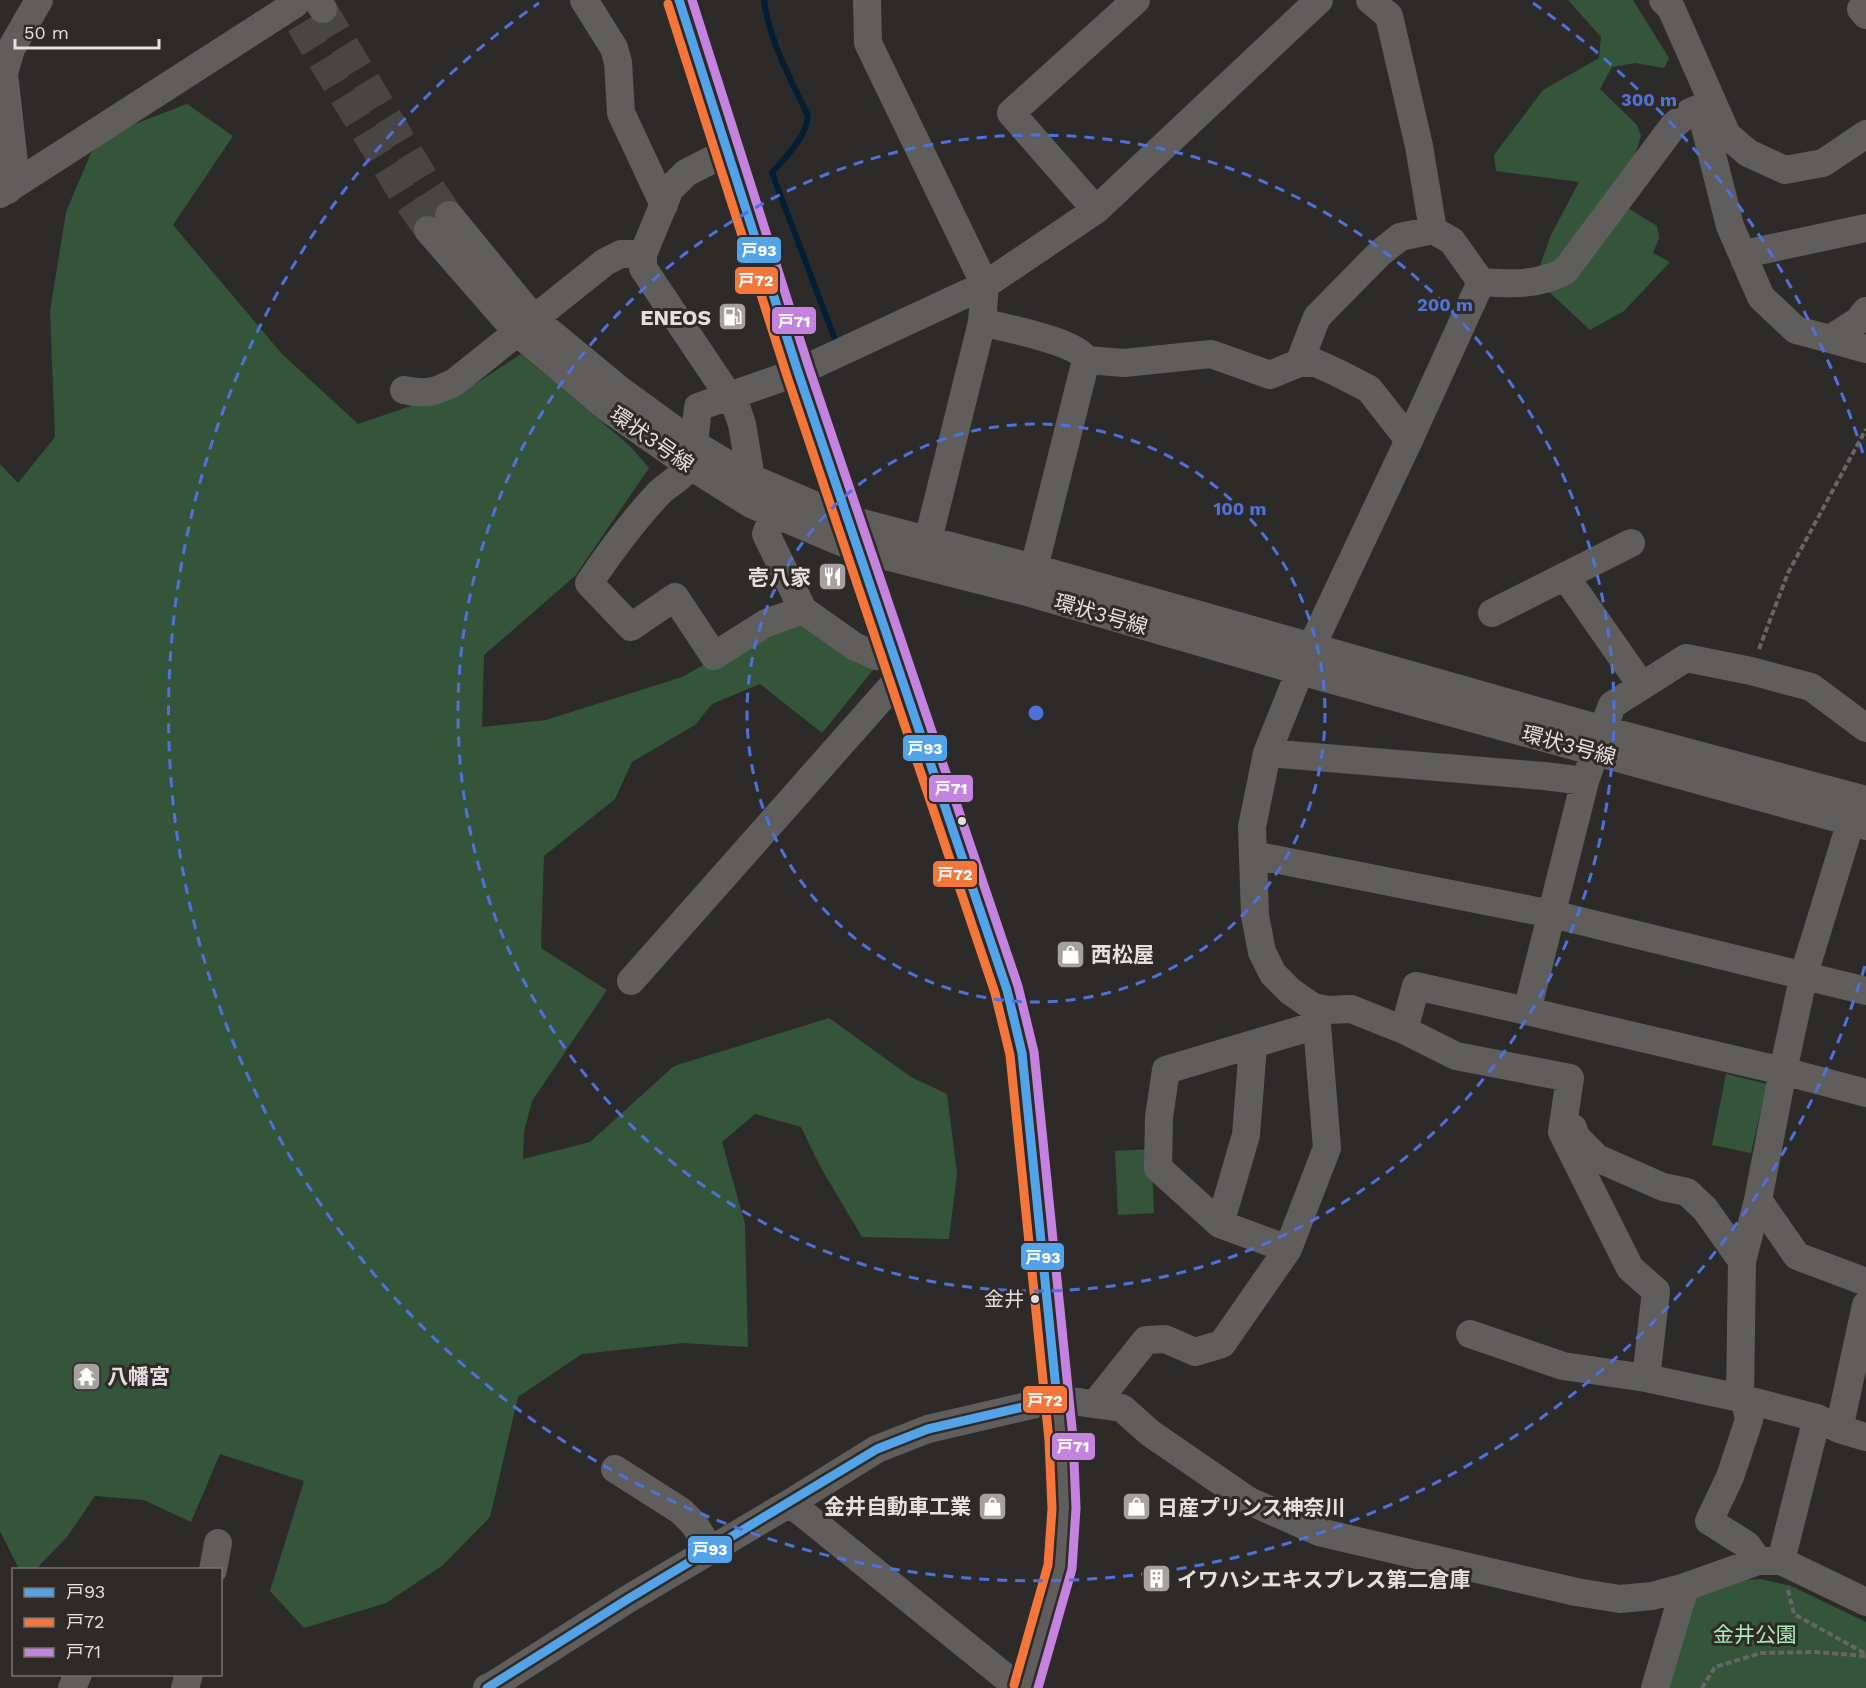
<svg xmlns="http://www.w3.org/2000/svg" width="1866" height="1688" font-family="'Work Sans','Noto Sans JP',sans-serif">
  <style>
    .green { fill: #345539 }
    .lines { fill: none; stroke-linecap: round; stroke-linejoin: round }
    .stream { stroke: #041f33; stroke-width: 6 }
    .minor-tunnel { stroke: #484644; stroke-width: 28; stroke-dasharray: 28 14; stroke-linecap: butt }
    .path { stroke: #686665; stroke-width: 4; stroke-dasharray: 6 3; stroke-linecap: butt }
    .minor { stroke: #5f5e5d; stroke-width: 28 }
    .bus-1-casing { stroke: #2f2a27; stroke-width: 14 }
    .bus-2-casing { stroke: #2f2a27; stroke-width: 14 }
    .bus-3-casing { stroke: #2f2a27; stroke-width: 14 }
    .bus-1 { stroke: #53a3e8; stroke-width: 9 }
    .bus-2 { stroke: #f5763a; stroke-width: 9 }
    .bus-3 { stroke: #c483df; stroke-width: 9 }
    .ring { fill: none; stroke: #4f72da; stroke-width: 3; stroke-dasharray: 10 8 }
    .bus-dot { fill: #e4e0df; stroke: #2f2a27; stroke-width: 2 }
    .labels { text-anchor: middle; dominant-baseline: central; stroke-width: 6; stroke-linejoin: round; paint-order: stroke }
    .bus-label { font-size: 20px; fill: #e4e0df; stroke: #2f2a27; text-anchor: end }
    .poi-label { font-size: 21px; font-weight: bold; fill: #e4e0df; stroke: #2f2a27; text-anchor: start }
    .street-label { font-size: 21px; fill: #e4e0df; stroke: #2f2a27 }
    .park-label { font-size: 21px; fill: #aaecb3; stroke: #2f2a27 }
    .centre { fill: #4f72da; stroke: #2f2a27; stroke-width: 3 }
    .ring-label { font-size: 18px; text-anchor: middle; font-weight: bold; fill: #4f72da; stroke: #2f2a27; stroke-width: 6; stroke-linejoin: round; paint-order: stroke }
    .line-badge { stroke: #2f2a27; stroke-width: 2 }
    .badge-label { font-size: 16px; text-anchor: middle; font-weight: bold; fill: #fff }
  </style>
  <rect width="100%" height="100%" fill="#2d2b29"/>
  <path class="green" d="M1568,0H1633L1669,58L1664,68L1635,63L1612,67L1600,89L1637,125L1641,136L1620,203L1657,226L1659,238L1653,253L1670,262L1624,311L1590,330L1547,290L1537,274L1551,235L1579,182L1496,171L1494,155L1543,90L1599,58L1601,37Z
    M187,104L233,136L173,225L282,354L358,424L477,383L521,354L630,446L649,468L575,576L484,655L482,727L546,720L682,677L788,618L877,665L822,733L760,684L712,704L695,725L632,762L615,799L544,856L541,948L607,990L532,1101L524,1132L523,1159L590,1142L674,1066L829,1018L911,1077L947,1094L957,1173L949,1239L862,1237L821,1168L801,1127L755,1114L722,1142L745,1224L748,1347L683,1343L582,1354L518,1397L490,1517L443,1565L386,1603L304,1628L270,1591L304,1481L220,1454L191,1522L144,1500L95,1496L67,1537L35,1570L19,1569L0,1531V464L18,483L55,437L50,311L66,212L91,153L117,131Z
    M1726,1074L1767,1084L1751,1153L1712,1145Z
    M1151,1149L1154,1213L1118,1215L1115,1151Z
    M1761,1579L1791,1586L1866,1622V1688H1668L1694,1595L1742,1580Z"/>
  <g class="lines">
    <path class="stream" d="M764,0C769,41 791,79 808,116C806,138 786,156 772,173L836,342"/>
    <path class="minor-tunnel" d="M323,9L426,181L449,215
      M300,24L402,193L428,230"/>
    <path class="path" d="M1759,649L1788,573L1866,429
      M1788,1590L1794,1614L1866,1654
      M1702,1688L1715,1667L1761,1653L1815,1652L1866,1656"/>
    <path class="minor" d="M317,0L323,9
      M584,0L614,48L618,62L621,113L664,205
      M679,0L798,372L1007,990L1022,1053L1061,1439L1064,1509L1060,1567L1026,1688
      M867,0L868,43L985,285L982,322L928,540
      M1370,0L1389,16L1419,146L1433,230
      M1663,0L1671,8L1727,135L1748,153L1785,170L1823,163L1866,134
      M1861,9L1866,15
      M1713,105L1705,127L1730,226L1761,297L1796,330L1830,339L1858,321L1866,311
      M727,152L686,173L670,189L643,254V268L736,407L742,424L751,478
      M8,190L14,163L4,73L11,49L39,0
      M0,194L295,4L297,0
      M1096,210L1011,113L1136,0
      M449,215L534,319L620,390L694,444L751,478L847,519L1034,568L1604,730L1866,800
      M428,230L517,332L606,407L689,465L751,504L858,549L1027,592L1300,671L1866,826
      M1744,254L1866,228
      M1481,282C1510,284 1538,286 1565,271L1674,125L1690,112L1711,103
      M982,322C1004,328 1077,341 1086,360L1124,363L1211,354L1270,375L1299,363H1316L1338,373L1369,389L1409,440L1300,671L1267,753L1252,827L1255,916L1262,952L1273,974L1290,991L1313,1007L1328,1010L1351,1009L1404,1030L1456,1056L1570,1078L1562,1132L1630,1268L1656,1291L1646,1378
      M1830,339L1866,349
      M1299,363L1317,317L1380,253L1400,237L1433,230L1452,241L1481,282L1409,440
      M404,390C426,395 435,392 455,382L605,262L621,254H643
      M694,444L698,407L798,372L985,285L1096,210L1319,0
      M689,465C681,479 669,483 658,494C633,521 610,552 589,583L631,627L675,597L714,656L766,623L803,610L766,534L774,514
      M1034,568L1086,360
      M1565,576L1642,686
      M803,610L854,646L876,656L894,657
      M1492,613L1631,543
      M1866,728L1811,687L1751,671L1686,658L1612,705L1585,781L1527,1011L1783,1071L1866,1093
      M1267,753L1544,776L1585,781
      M1851,821L1804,974L1783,1071L1758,1200L1797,1256L1866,1282
      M1253,855L1552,914L1866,991
      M631,981L901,676
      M1404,1030L1416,986L1527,1011
      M1573,1128L1576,1137L1597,1158L1663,1187L1687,1192L1705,1209L1742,1261L1740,1398
      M1220,1224L1246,1135L1253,1046
      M1288,1249L1220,1224L1158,1168L1159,1117L1166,1070L1317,1025
      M1742,1261L1758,1200
      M1470,1334L1563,1366L1646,1378L1740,1398L1817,1418L1839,1429L1866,1437
      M1745,1400L1749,1420L1730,1477L1709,1521L1747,1545L1758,1561
      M1095,1404L1146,1340L1165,1339L1195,1352L1222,1344L1288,1249L1327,1148L1317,1025L1313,1007
      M1839,1429L1866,1305
      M615,1469L681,1511L694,1524L711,1551
      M790,1503L1019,1688
      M1781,1561L1817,1418
      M213,1570L218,1543
      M72,1688L78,1674
      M185,1688L189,1674
      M487,1688L495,1684L628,1599L790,1503L877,1449L928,1429L1057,1399L1122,1408L1150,1433L1249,1501L1319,1532L1576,1592L1620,1599L1652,1596L1685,1587
      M1655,1688L1685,1587L1758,1561H1781L1866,1602"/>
    <defs>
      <path id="bus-1" d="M487,1688L628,1599L877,1449L928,1429L1057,1399L1022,1053L1007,990L798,372L679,0"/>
      <path id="bus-2" d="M668,4L787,376L995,993L1010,1055L1049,1440L1052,1509L1048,1565L1014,1685"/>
      <path id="bus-3" d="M692,0L809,368L1018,986L1034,1052L1073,1438L1076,1508L1072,1569L1038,1688"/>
    </defs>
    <use href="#bus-1" class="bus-1-casing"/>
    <use href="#bus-2" class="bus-2-casing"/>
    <use href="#bus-3" class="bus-3-casing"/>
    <use href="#bus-1" class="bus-1"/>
    <use href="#bus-2" class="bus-2"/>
    <use href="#bus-3" class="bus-3"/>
  </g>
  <g class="ring">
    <circle cx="1036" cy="713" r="289"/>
    <circle cx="1036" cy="713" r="578"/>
    <path d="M1865 966A867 867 0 1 1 539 3M1533 3A867 867 0 0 1 1865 460"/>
  </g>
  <defs>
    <symbol id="fuel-square" viewBox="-11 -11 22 22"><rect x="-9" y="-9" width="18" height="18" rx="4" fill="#a4a19f" stroke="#2f2a27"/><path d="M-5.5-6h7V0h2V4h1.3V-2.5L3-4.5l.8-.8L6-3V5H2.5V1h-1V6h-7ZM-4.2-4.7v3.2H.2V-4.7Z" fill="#fff"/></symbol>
    <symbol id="restaurant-square" viewBox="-11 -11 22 22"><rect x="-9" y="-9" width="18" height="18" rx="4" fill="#a4a19f" stroke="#2f2a27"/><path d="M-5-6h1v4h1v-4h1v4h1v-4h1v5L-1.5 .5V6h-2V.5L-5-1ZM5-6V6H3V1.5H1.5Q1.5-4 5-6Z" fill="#fff"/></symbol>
    <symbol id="shop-square" viewBox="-11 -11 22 22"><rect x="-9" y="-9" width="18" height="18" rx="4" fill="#a4a19f" stroke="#2f2a27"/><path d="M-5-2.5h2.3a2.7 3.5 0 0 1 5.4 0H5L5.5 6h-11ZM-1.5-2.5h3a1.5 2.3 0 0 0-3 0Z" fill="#fff"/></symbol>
    <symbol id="temple-square" viewBox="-11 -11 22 22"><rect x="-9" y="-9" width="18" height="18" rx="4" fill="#a4a19f" stroke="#2f2a27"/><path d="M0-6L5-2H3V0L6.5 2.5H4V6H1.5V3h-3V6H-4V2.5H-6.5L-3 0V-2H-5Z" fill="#fff"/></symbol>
    <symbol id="building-square" viewBox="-11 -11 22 22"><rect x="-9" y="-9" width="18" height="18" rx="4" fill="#a4a19f" stroke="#2f2a27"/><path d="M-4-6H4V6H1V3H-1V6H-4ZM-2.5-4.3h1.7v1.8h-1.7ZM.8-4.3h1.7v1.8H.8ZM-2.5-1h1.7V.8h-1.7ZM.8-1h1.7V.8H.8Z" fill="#fff"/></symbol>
  </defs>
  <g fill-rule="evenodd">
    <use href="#fuel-square" x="716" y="300" width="33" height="33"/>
    <use href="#restaurant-square" x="816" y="560" width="33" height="33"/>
    <use href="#shop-square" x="1054" y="938" width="33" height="33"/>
    <use href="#temple-square" x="70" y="1360" width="33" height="33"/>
    <use href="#shop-square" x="976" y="1490" width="33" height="33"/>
    <use href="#shop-square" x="1120" y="1490" width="33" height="33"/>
    <use href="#building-square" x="1140" y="1562" width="33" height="33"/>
  </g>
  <g class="bus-dot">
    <circle cx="962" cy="821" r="5"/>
    <circle cx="1035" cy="1299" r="5"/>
  </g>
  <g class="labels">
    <g class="bus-label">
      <text x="1024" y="1299">金井</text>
    </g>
    <g class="poi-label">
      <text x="711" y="317" text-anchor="end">ENEOS</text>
      <text x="811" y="577" text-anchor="end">壱八家</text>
      <text x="1091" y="954">西松屋</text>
      <text x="107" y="1376">八幡宮</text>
      <text x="971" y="1506" text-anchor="end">金井自動車工業</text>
      <text x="1157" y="1507">日産プリンス神奈川</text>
      <text x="1177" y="1579">イワハシエキスプレス第二倉庫</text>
    </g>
    <g class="street-label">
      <text transform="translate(652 439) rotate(35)">環状3号線</text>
      <text transform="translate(1101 614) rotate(16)">環状3号線</text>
      <text transform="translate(1569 745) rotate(15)">環状3号線</text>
    </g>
    <g class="park-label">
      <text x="1755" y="1634">金井公園</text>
    </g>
  </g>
  <circle cx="1036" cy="713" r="9" class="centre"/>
  <g class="ring-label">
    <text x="1649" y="106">300 m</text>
    <text x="1445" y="311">200 m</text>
    <text x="1240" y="515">100 m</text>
  </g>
  <g class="line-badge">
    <rect x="736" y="236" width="46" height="28" rx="6" fill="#53a3e8"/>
    <rect x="734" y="266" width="45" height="29" rx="6" fill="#f5763a"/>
    <rect x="771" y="306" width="46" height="29" rx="6" fill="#c483df"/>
    <rect x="902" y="734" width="46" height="28" rx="6" fill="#53a3e8"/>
    <rect x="928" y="774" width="46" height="29" rx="6" fill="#c483df"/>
    <rect x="932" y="860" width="46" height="28" rx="6" fill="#f5763a"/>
    <rect x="1020" y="1242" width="45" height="29" rx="6" fill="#53a3e8"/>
    <rect x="1022" y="1385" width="46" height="29" rx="6" fill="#f5763a"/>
    <rect x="1051" y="1432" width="45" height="29" rx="6" fill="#c483df"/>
    <rect x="687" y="1535" width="46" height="29" rx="6" fill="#53a3e8"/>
  </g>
  <g class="badge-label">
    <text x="759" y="256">戸93</text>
    <text x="756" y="286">戸72</text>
    <text x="794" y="327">戸71</text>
    <text x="925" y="754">戸93</text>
    <text x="951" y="794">戸71</text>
    <text x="955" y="880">戸72</text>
    <text x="1043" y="1263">戸93</text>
    <text x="1045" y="1406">戸72</text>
    <text x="1073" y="1452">戸71</text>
    <text x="710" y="1555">戸93</text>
  </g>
  <rect x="12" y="1568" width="210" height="108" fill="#2f2a27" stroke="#777371" stroke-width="1.5"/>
  <rect x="24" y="1588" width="30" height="9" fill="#53a3e8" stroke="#777371" stroke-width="1.5"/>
  <text x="66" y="1598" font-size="18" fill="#e4e0df">戸93</text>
  <rect x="24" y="1618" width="30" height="9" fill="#f5763a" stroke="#777371" stroke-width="1.5"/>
  <text x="66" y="1628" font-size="18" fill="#e4e0df">戸72</text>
  <rect x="24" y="1648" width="30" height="9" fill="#c483df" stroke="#777371" stroke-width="1.5"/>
  <text x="66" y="1658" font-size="18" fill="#e4e0df">戸71</text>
  <path d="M15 39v9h144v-9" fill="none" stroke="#e4e0df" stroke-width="3"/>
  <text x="24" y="39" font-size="18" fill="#e4e0df" stroke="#2f2a27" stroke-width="4.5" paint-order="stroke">50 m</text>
</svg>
